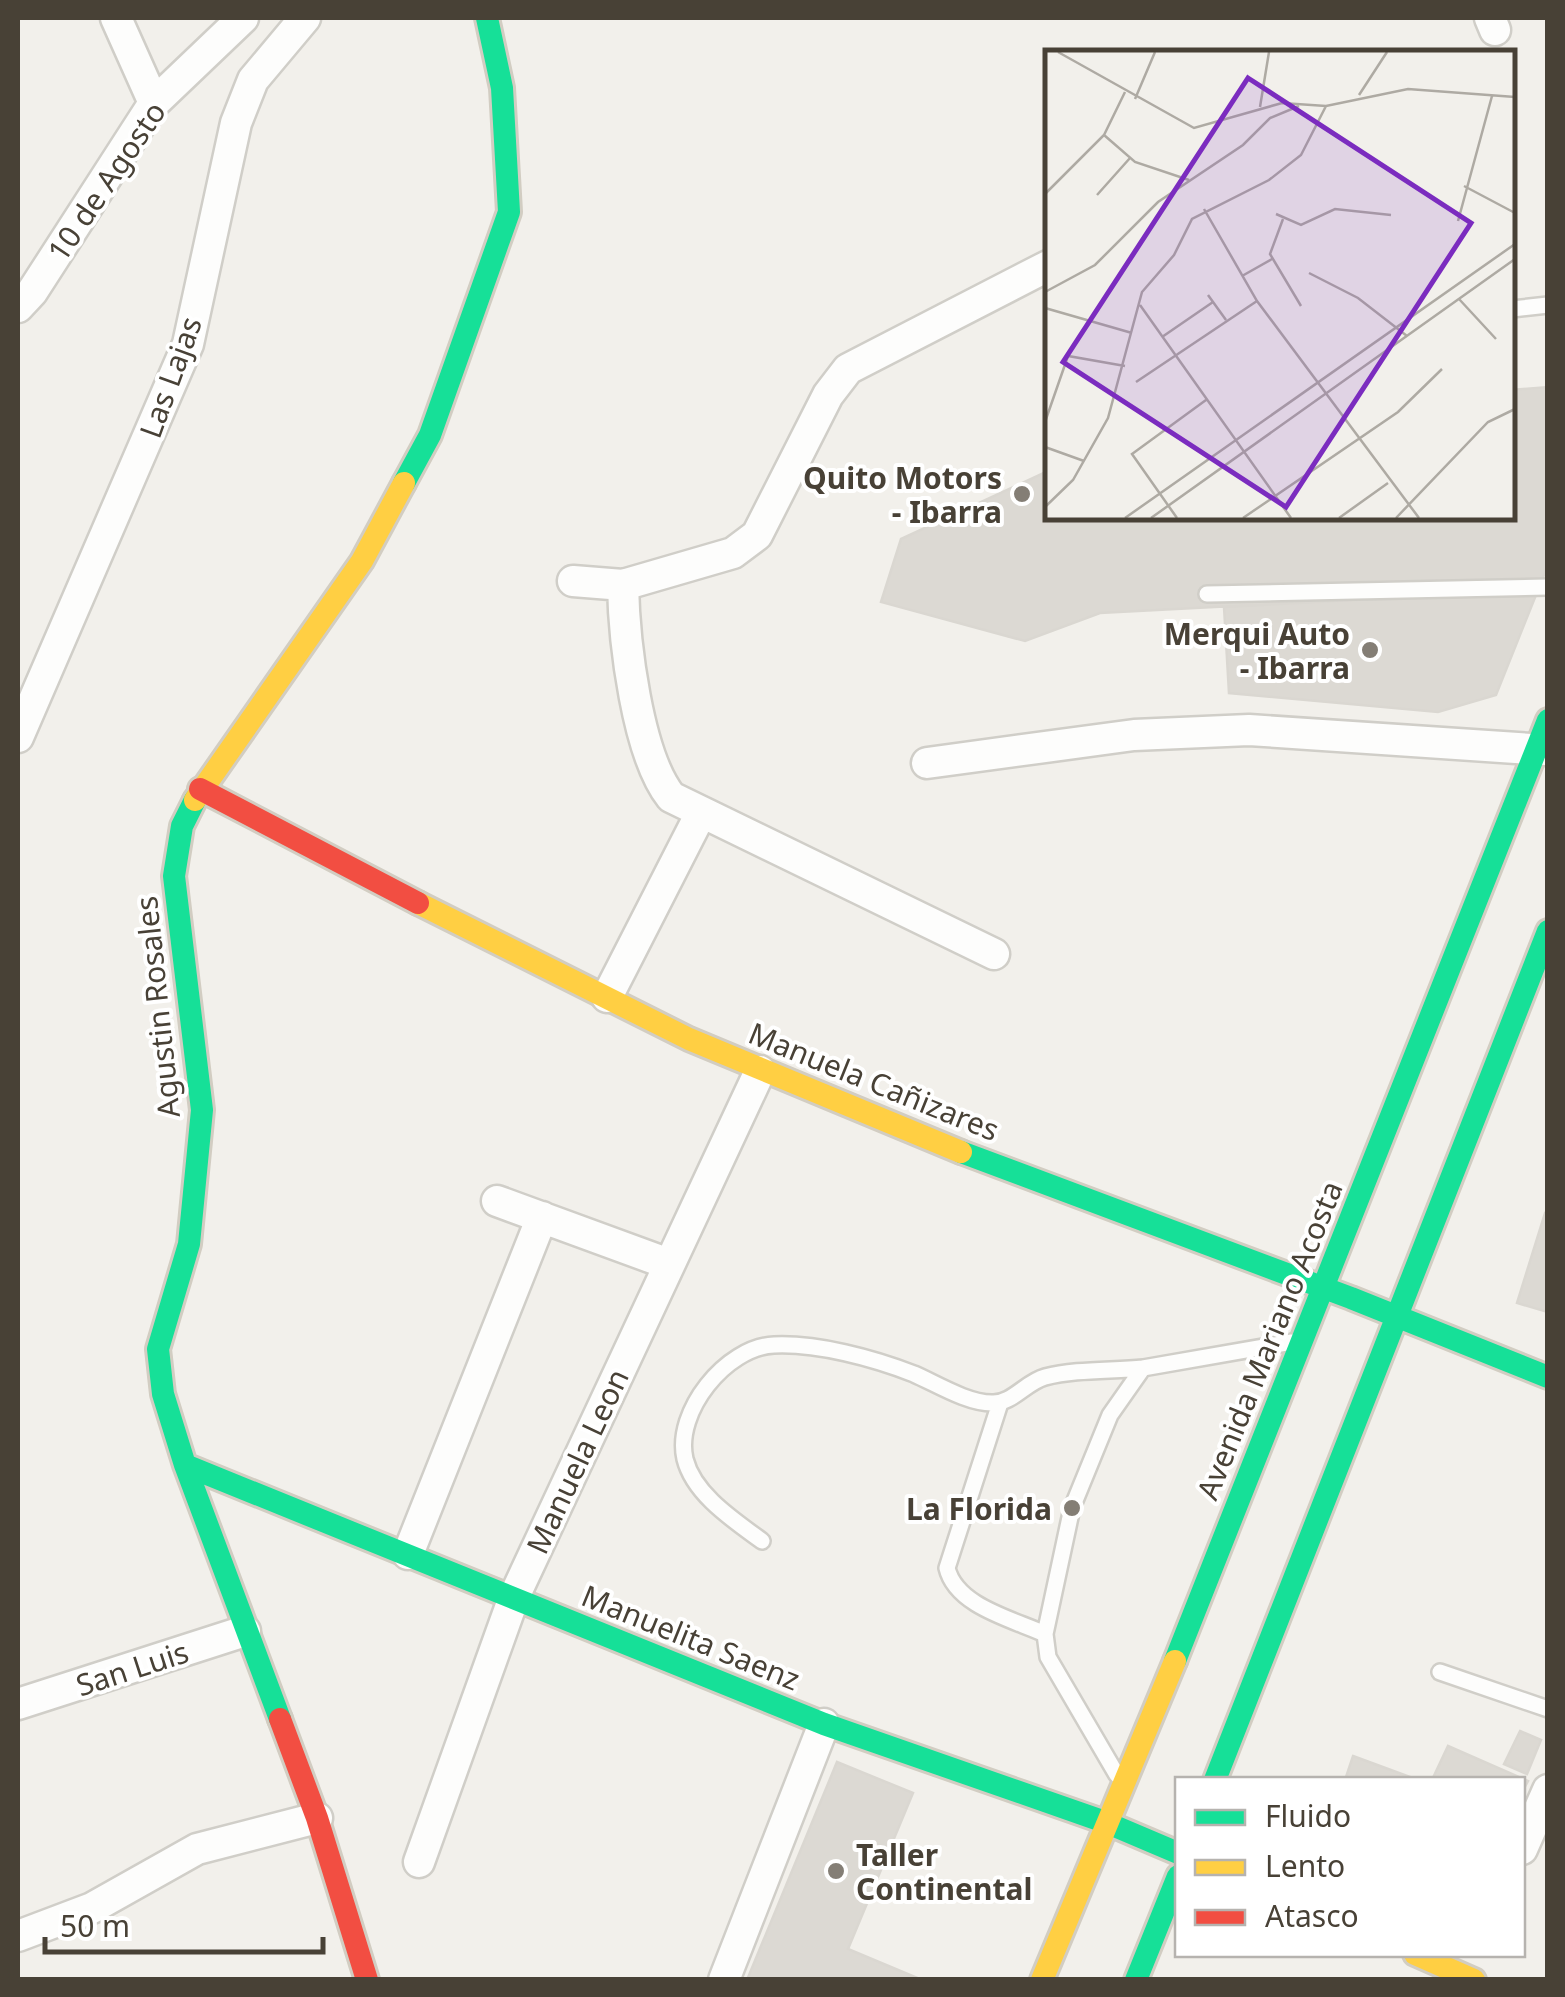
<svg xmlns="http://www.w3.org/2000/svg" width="1565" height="1997" font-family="'Noto Sans',sans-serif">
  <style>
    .building { fill: #dcd9d3; stroke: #dad7d1; stroke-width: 2.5 }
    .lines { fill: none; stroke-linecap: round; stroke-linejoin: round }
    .lane-casing { stroke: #d0cec8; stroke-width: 20 }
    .street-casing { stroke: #d0cec8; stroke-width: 35 }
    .fast-casing { stroke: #d2cdc2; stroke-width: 28 }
    .slow-casing { stroke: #d2cdc2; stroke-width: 28 }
    .jam-casing { stroke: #d2cdc2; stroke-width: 28 }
    .lane { stroke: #fdfdfc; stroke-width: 15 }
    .street { stroke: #fdfdfc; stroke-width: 30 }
    .fast { stroke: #16e098; stroke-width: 22 }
    .slow { stroke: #ffcf43; stroke-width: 22 }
    .jam { stroke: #f24e42; stroke-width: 22 }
    .poi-dot { fill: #847e75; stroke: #fff; stroke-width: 4 }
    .labels { text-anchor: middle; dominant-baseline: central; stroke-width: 8; stroke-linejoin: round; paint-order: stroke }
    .street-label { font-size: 30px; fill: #484136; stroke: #fff }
    .poi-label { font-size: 30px; font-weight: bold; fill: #484136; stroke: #fff; text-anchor: end }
    .inset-road { fill: none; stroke: #aeaaa3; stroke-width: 2.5 }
    .view { fill: #7b2cbf; fill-opacity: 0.15; stroke: #7b2cbf; stroke-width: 5 }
    .inset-edge { fill: none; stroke: #484136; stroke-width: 5 }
  </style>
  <rect width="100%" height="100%" fill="#f2f0eb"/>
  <path class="building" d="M1548,387V565L1538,590L1100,613L1025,641L881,602L901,539L1048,471V518H1512V390Z
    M1538,590L1496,695L1438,712L1229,693L1224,607Z
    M1545,1213L1548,1214V1312L1517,1303Z
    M1520,1731L1541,1740L1527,1774L1504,1764Z
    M1448,1746L1528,1781L1522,1792V1780H1432Z
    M1353,1756L1418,1780H1345Z
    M837,1762L913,1793L848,1949L922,1980H747Z"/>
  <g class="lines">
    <defs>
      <path id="lane" d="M1512,309L1548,305
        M1207,594L1548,587
        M1000,1403L947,1568C956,1606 1012,1619 1045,1634
        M762,1541C735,1521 694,1495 685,1459C674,1412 726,1347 774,1345C817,1343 873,1358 914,1374C937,1384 967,1403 992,1403C1012,1404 1026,1382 1045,1377C1076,1369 1111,1371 1143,1368
        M1440,1672L1548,1709
        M1117,1775L1048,1657L1045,1634L1072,1508L1110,1415L1143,1368L1292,1342"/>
      <path id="street" d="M116,18L154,103
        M1490,18L1495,30
        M18,307L32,292L154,103L243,18
        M573,581L623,585L733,553L757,535L828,395L848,369L1048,266
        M623,585C624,641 637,754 671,797L994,954
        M18,737L188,344L236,123L253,80L305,18
        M927,763L1134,735L1249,730L1546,750
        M607,997L700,815
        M497,1201L669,1264
        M408,1554L542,1217
        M18,1704L245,1631
        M1522,1849L1548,1790
        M419,1862L514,1597L760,1071
        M18,1936L92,1908L197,1849L317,1818
        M724,1980L824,1724"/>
      <path id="fast" d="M404,483L430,435L509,212L502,88L487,18
        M195,800L182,826L174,876L202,1110L189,1244L158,1349L163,1394L185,1465L280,1719
        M961,1152L1351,1298L1548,1377
        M185,1465L824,1724L1105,1822L1178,1853
        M1175,1661L1548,720
        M1215,1780L1548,931
        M1136,1980L1178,1876"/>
      <path id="slow" d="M195,800L362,561L404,483
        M418,903L689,1039L961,1152
        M1415,1954L1474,1980
        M1042,1980L1175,1661"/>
      <path id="jam" d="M200,789L418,903
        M280,1719L317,1818L367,1980"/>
    </defs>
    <use href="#lane" class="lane-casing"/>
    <use href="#street" class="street-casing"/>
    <use href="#fast" class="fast-casing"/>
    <use href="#slow" class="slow-casing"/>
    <use href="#jam" class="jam-casing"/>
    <use href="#lane" class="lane"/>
    <use href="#street" class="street"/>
    <use href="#fast" class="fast"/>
    <use href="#slow" class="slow"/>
    <use href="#jam" class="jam"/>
  </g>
  <g class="poi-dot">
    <circle cx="1022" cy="494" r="10"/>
    <circle cx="1370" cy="650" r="10"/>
    <circle cx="1072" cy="1508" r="10"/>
    <circle cx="836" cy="1871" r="10"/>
  </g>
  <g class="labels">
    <g class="street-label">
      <text transform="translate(106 181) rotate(-56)">10 de Agosto</text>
      <text transform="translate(170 377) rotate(-70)">Las Lajas</text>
      <text transform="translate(157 1007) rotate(-96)">Agustin Rosales</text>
      <text transform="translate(874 1081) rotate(22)">Manuela Cañizares</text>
      <text transform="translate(1269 1340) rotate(-68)">Avenida Mariano Acosta</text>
      <text transform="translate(577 1461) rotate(-65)">Manuela Leon</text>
      <text transform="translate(691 1637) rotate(22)">Manuelita Saenz</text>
      <text transform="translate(132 1668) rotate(-18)">San Luis</text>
    </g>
    <g class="poi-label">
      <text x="1002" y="477">Quito Motors<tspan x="1002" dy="34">- Ibarra</tspan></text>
      <text x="1350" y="633">Merqui Auto<tspan x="1350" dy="34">- Ibarra</tspan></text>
      <text x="1052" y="1508">La Florida</text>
      <text x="856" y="1854" text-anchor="start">Taller<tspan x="856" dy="34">Continental</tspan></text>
    </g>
  </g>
  <g transform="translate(1045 50)">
    <rect width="470" height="470" fill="#f2f0eb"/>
    <path class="inset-road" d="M13,2L149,78L237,53L281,56L363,39L470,47M314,45L342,2M90,49L110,2M215,57L224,2M59,85L90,112L144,130M419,136L470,163M0,144L59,85L80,42M52,145L85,108M159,159L212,251L374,468M231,164L256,175L290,159L346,165M238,169L225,204L256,256M413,171L447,46M264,223L313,248L362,286M197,226L227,209M0,242L50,215L113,152L198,95L225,68L254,56M163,245L181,270M414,249L451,289M95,255L246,468M0,258L87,283M117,287L168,252M91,332L212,251M0,372L23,306L80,316M0,397L39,411M0,457L28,430L63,368L97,242L129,205L147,169L224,130L256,105L281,56M80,468L470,194M106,468L470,209M132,468L87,404L161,350M198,468L353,362L397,319M294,468L343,433M351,468L443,372L470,359"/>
    <path class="view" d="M203,28L426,173L241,457L18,312Z"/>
    <rect width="470" height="470" class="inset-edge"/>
  </g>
  <rect width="1565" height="1997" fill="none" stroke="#484136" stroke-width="40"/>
  <rect x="1175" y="1777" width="350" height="180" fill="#ffffff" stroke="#b6b3af" stroke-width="2.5"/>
  <rect x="1195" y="1810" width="50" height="15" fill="#16e098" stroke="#b6b3af" stroke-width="2.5"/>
  <text x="1265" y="1827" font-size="30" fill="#484136">Fluido</text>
  <rect x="1195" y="1860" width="50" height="15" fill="#ffcf43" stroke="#b6b3af" stroke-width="2.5"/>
  <text x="1265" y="1877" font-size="30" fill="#484136">Lento</text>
  <rect x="1195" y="1910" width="50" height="15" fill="#f24e42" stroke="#b6b3af" stroke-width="2.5"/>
  <text x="1265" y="1927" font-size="30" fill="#484136">Atasco</text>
  <path d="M45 1937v15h278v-15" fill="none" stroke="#484136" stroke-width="5"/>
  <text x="60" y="1937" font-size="30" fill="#484136" stroke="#ffffff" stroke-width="8" paint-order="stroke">50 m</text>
</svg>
